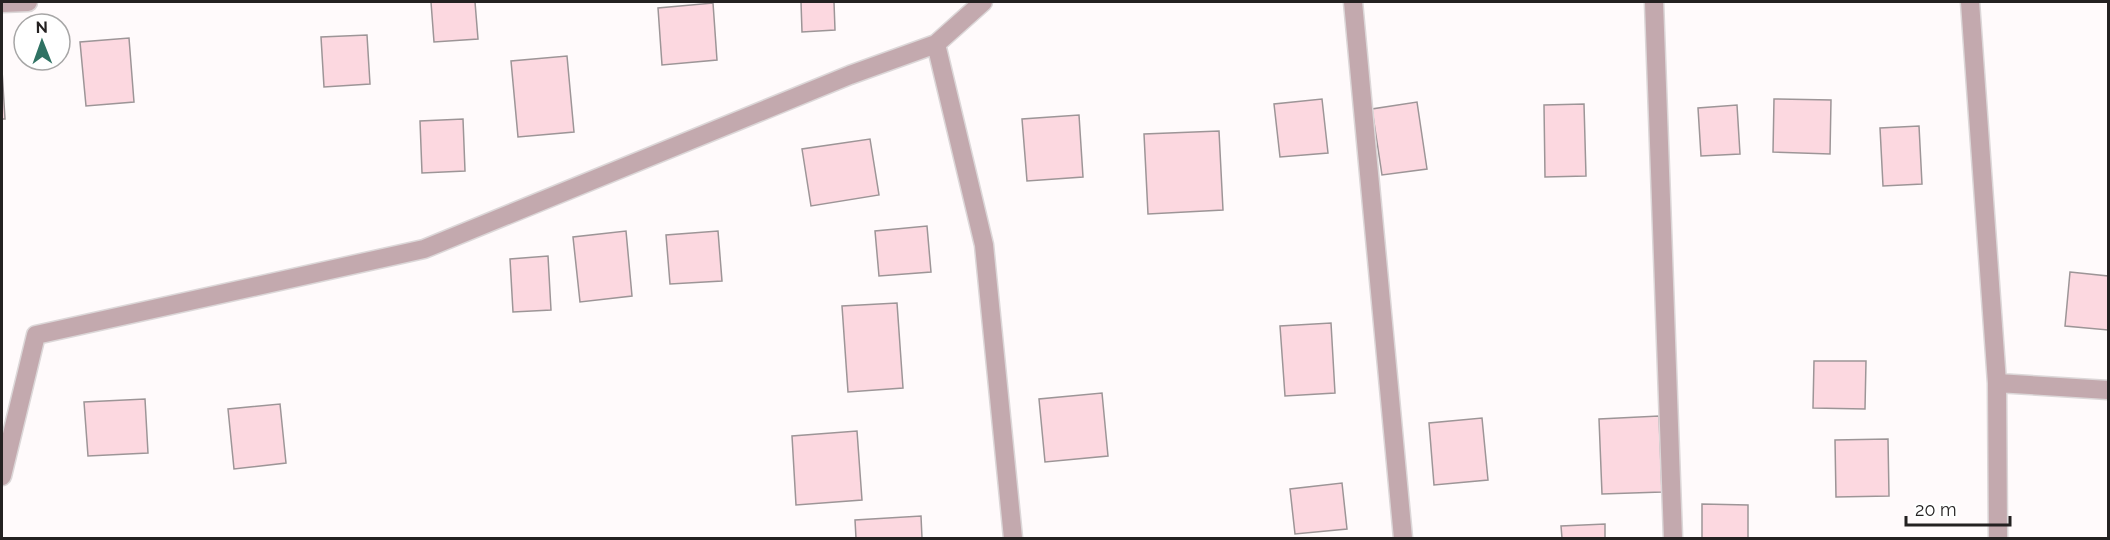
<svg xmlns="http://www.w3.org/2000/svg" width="2110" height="540" font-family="Raleway,sans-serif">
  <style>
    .building { fill: #fcd8e0; stroke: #9d9597; stroke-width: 1.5 }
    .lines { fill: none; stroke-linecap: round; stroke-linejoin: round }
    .minor-casing { stroke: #dcd7d8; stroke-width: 21 }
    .minor { stroke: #c3a9ae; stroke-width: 18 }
  </style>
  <rect width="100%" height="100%" fill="#fffafb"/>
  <path class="building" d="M431,2H475L478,39L434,42Z
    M801,2H834L835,30L802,32Z
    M713,3L717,60L662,65L658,8Z
    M367,35L370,84L324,87L321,37Z
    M129,38L134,102L86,106L80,42Z
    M567,56L574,132L518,137L511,61Z
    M2,70L5,119H2Z
    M1322,99L1328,153L1280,157L1274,104Z
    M1774,99L1831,100L1830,154L1773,152Z
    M1417,102L1427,169L1382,175L1372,109Z
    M1584,104L1586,176L1545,177L1544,105Z
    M1737,105L1740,154L1701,156L1698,108Z
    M1079,115L1083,177L1027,181L1022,119Z
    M463,119L465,171L422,173L420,121Z
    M1919,126L1922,184L1883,186L1880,128Z
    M1219,131L1223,210L1148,214L1144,134Z
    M870,139L879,195L811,206L802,149Z
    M927,226L931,272L879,276L875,231Z
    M626,231L632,296L580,302L573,237Z
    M718,231L722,281L670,284L666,235Z
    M548,256L551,310L513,312L510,259Z
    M2070,272L2108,276V330L2065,326Z
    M897,303L903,388L848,392L842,306Z
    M1331,323L1335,393L1285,396L1280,326Z
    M1814,361H1866L1865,409L1813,408Z
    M1102,393L1108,456L1045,462L1039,399Z
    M145,399L148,453L88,456L84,402Z
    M280,404L286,463L234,469L228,409Z
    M1659,416L1662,492L1602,494L1599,419Z
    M1482,418L1488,480L1434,485L1429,423Z
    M857,431L862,500L796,505L792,436Z
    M1888,439L1889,496L1836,497L1835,440Z
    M1342,483L1347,529L1295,534L1290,489Z
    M1702,504L1748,505V538H1702Z
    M921,516L922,538H856L855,520Z
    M1605,524V538H1562L1561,526Z"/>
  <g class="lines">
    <defs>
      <path id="minor" d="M1353,2L1403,538
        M1654,2L1673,538
        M1970,2L1997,383L1998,538
        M2,3L28,2
        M936,44L984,245L1013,538
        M1997,383L2108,390
        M2,476L36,335L424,249L850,75L936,44L983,2"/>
    </defs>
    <use href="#minor" class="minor-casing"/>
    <use href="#minor" class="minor"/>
  </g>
  <rect width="2110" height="540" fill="none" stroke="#242121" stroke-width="6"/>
  <g transform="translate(42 42) rotate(359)"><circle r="28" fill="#ffffff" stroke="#a7a6a6" stroke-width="1.5"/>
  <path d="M0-4.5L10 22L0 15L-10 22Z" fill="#2f7263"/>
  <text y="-9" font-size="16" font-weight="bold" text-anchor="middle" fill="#242121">N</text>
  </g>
  <path d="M1906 516v9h104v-9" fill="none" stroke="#242121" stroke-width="3"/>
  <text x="1915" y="516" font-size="18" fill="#242121" stroke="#ffffff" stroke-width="4.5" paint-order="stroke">20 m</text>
</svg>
